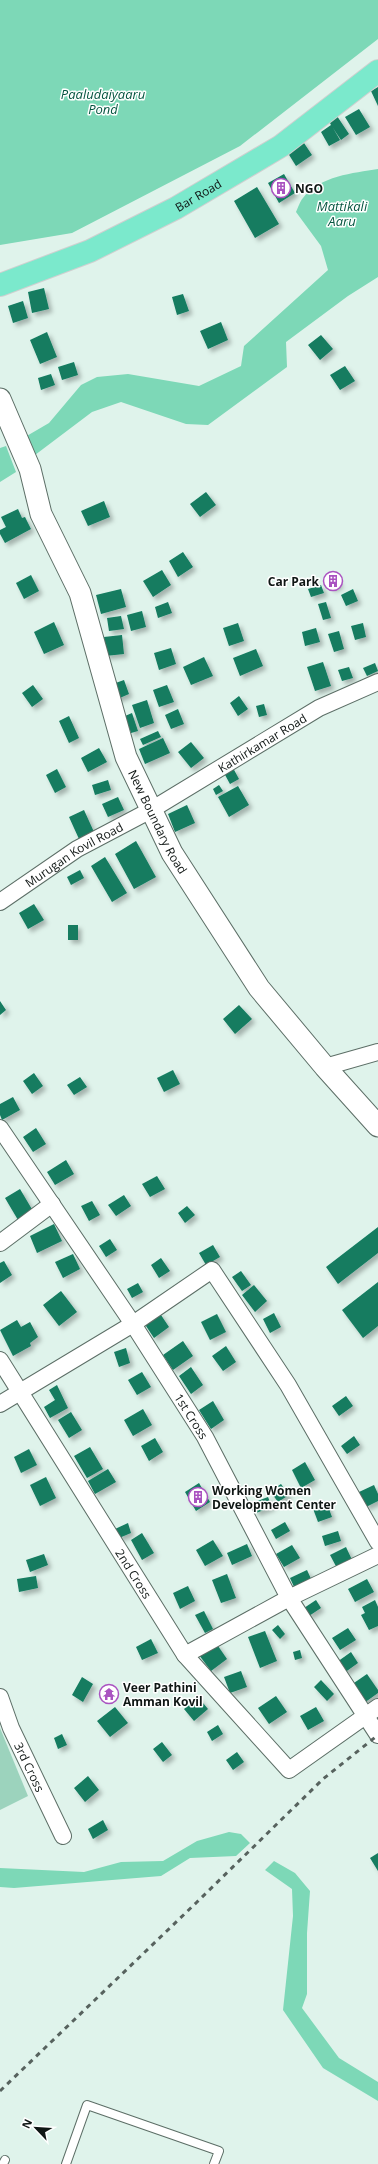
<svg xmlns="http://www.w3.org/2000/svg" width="378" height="2164" font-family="'Open Sans',sans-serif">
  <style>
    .green { fill: #9cd3bd }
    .water { fill: #7dd8b7 }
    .building { fill: #137c60; filter: url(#shadow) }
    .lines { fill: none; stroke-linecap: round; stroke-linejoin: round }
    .service-casing { stroke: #5c6e66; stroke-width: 10 }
    .minor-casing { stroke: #5c6e66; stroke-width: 18 }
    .tertiary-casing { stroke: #5c6e66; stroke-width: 23 }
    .primary-casing { stroke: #cfd0d0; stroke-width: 24 }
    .service { stroke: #fff; stroke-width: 8 }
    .minor { stroke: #fff; stroke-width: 16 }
    .tertiary { stroke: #fff; stroke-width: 21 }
    .primary { stroke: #7be9cc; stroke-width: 22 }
    .rail { stroke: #57625e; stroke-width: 3; stroke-dasharray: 5 5; stroke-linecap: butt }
    .labels { text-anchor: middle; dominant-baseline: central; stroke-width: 3; stroke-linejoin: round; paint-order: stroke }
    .poi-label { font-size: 12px; font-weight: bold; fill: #0f1614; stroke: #fff; text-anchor: start }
    .street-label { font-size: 12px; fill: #0f1614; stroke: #fff }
    .water-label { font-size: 13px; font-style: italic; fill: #055540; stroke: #fff }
  </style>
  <defs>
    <filter id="shadow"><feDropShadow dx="3.5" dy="3.5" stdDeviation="2" flood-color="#0004"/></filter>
  </defs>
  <rect width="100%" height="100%" fill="#dff3eb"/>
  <path class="green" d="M0,1728L28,1796L0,1810Z"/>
  <path class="water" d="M0,0H378V39L240,146L72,233L0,245Z
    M378,169V277L348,296L286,342L287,367L208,425L186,424L121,402L92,412L35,455L25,437L49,423L81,385L97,377L128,374L199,386L241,366L244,346L328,270L321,246L296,212C298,208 300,201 303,198C320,176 353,173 378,169Z
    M6,446L16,472L0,482V448Z
    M229,1832L241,1834L250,1843L236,1856L190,1858L161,1876L14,1888L0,1887V1868L84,1872L121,1862L163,1861L197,1841Z
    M274,1861L295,1873L310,1891L307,1933V1994L302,2008L339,2058L378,2082V2101L323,2068L283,2010L293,1916L292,1889L265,1870Z"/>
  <path class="building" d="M378,87V106L371,91Z
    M359,109L370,127L356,135L345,117Z
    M337,116L349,134L341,140L333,128L340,140L329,146L321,132L331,125L329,121Z
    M302,140L312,155L296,166L286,150Z
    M284,174L295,193L279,203L268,183Z
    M257,187L279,224L255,238L234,201Z
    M44,288L49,309L32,313L28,292Z
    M183,294L189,311L177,315L172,297Z
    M23,301L28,318L13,323L8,306Z
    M221,322L228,340L208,349L200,331Z
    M47,332L57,357L40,364L30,340Z
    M321,335L333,349L320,360L308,345Z
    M74,362L78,375L62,380L58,367Z
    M345,366L355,381L340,390L330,375Z
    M51,374L55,385L41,390L38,378Z
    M206,492L216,505L200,517L190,504Z
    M104,501L110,517L88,526L81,511Z
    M18,509L22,518L25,517L31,529L5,543L0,534V530L6,527L1,517Z
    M183,552L193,567L178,577L169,561Z
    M162,570L171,585L153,597L143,581Z
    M335,574L340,585L331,589L326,578Z
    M31,575L39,591L24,599L16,583Z
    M321,585L324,593L311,597L308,589Z
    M121,589L126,607L101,614L96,595Z
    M353,589L358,601L346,606L341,595Z
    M168,602L172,613L158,618L155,607Z
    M326,602L331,618L323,620L318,604Z
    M142,611L146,627L131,631L127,615Z
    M121,616L124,629L109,631L107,618Z
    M54,622L64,645L44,654L34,632Z
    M238,623L244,641L229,646L223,628Z
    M363,623L366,637L355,640L351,626Z
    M316,628L320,642L305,646L302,632Z
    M339,631L344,649L334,652L328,634Z
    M122,635L124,654L105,656L104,637Z
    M171,648L176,664L159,670L154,653Z
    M256,649L263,666L240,676L233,658Z
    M204,657L213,676L191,685L183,667Z
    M323,662L331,686L315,691L307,667Z
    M375,663L378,671L367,676L363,668Z
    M349,667L353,678L342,681L338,670Z
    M124,680L129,694L115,700L110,685Z
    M33,685L43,699L32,707L22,693Z
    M167,685L174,702L159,707L153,690Z
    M239,696L248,709L238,716L230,703Z
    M147,700L154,723L140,728L132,705Z
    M264,704L267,715L259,717L256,706Z
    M178,709L184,724L171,729L165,715Z
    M132,713L138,731L131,733L125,716Z
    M69,716L79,738L69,743L59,721Z
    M158,731L161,737L143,745L140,739Z
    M163,738L170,753L145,764L139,749Z
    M191,742L204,758L191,768L178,752Z
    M99,748L107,762L88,772L81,758Z
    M233,768L239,779L230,784L224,773Z
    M57,769L66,787L55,793L46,775Z
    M108,780L111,790L95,795L92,785Z
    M219,785L223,791L216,795L213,789Z
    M238,786L249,805L229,817L218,797Z
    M118,797L124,810L108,817L102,804Z
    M187,805L195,823L175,832L168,814Z
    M84,810L94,832L79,839L69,817Z
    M136,841L156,877L134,889L115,854Z
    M105,857L127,893L112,902L91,866Z
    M80,870L84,878L71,885L67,877Z
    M34,904L44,920L28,929L19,913Z
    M68,925H78V940H68Z
    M0,1001L6,1010L0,1015Z
    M239,1005L252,1019L235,1034L223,1019Z
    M173,1070L180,1084L164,1092L157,1078Z
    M34,1073L43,1086L32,1094L23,1081Z
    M80,1077L87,1087L74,1095L67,1085Z
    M13,1097L20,1110L2,1120L0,1115V1104Z
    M36,1128L46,1144L33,1152L23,1137Z
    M66,1160L74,1174L55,1185L47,1172Z
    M157,1176L165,1189L150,1197L142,1184Z
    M20,1189L33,1211L18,1220L5,1198Z
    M124,1195L131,1206L116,1216L108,1205Z
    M92,1201L100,1215L89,1221L81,1206Z
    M187,1206L195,1215L185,1223L178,1213Z
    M54,1224L62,1241L37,1253L30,1236Z
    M378,1227V1253L338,1284L326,1267Z
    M110,1239L117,1250L106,1257L99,1246Z
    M213,1245L220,1257L206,1265L199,1253Z
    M73,1254L80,1269L63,1278L55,1262Z
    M161,1258L170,1271L159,1278L151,1265Z
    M4,1261L12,1275L0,1283V1263Z
    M241,1271L251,1285L242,1291L232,1277Z
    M378,1282V1326L363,1338L342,1310Z
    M138,1283L143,1292L132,1298L127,1289Z
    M254,1285L267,1301L255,1312L242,1295Z
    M61,1291L77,1312L59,1326L43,1305Z
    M159,1312L169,1327L154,1338L144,1323Z
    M274,1313L281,1327L270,1333L263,1319Z
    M217,1314L226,1332L210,1340L201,1322Z
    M17,1320L21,1327L30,1322L38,1337L30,1343L31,1346L13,1356L0,1330Z
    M183,1341L193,1356L173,1370L163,1355Z
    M226,1346L236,1362L223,1371L212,1356Z
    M126,1348L130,1363L119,1367L114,1352Z
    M191,1367L203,1385L191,1394L179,1376Z
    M142,1372L151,1387L137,1395L128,1380Z
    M57,1385L68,1408L50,1418L44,1407L55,1400L49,1390Z
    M346,1396L353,1406L339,1416L332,1406Z
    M213,1401L224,1420L211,1429L199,1410Z
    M143,1409L152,1425L133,1436L124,1420Z
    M71,1412L82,1430L69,1438L58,1420Z
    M354,1436L360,1445L347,1454L341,1446Z
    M155,1438L163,1452L149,1461L141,1446Z
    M90,1447L103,1469L87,1478L74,1456Z
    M29,1449L37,1465L21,1473L14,1457Z
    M305,1462L315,1480L301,1488L292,1470Z
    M108,1469L116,1482L95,1494L88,1481Z
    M46,1477L56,1498L40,1506L30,1485Z
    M199,1483L210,1502L196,1511L185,1492Z
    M281,1484L289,1495L278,1502L270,1491Z
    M374,1485L378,1494V1501L366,1507L359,1492Z
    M268,1497L272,1507L256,1513L252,1503Z
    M326,1501L332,1517L318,1522L312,1506Z
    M285,1522L290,1531L276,1539L271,1530Z
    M128,1523L131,1533L119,1538L115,1529Z
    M338,1531L341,1541L325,1546L322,1536Z
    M142,1533L154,1553L142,1560L131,1540Z
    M213,1540L223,1556L205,1566L196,1550Z
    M247,1544L252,1556L232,1565L227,1553Z
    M292,1545L300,1558L284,1567L276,1554Z
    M346,1547L353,1562L338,1570L330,1555Z
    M44,1554L48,1565L30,1572L26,1560Z
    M307,1570L312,1581L295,1589L290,1578Z
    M227,1574L236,1598L221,1603L212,1580Z
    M36,1576L38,1588L19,1592L17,1579Z
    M367,1579L374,1592L355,1602L348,1589Z
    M188,1586L195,1601L180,1609L173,1593Z
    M316,1600L321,1608L309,1616L304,1608Z
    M375,1600L378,1607V1626L369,1630L361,1615L365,1613L362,1607Z
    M204,1611L213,1629L205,1633L195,1615Z
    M278,1625L285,1634L280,1639L272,1630Z
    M348,1628L356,1640L340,1650L332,1638Z
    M265,1631L277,1661L260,1668L248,1637Z
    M151,1639L158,1653L142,1660L136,1647Z
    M216,1643L227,1659L211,1671L199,1655Z
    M300,1650L302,1658L295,1660L293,1652Z
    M351,1652L358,1663L344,1673L337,1662Z
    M241,1671L247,1687L230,1693L224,1677Z
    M367,1674L378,1690V1693L364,1703L351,1685Z
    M82,1677L93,1684L83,1702L72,1695Z
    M321,1680L334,1694L327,1701L314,1687Z
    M276,1696L287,1712L269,1724L258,1708Z
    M198,1697L208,1709L194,1721L184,1709Z
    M115,1707L128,1723L110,1737L97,1721Z
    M316,1707L324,1721L308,1730L300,1716Z
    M218,1725L223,1734L212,1741L207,1732Z
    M62,1734L67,1745L58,1749L54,1738Z
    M162,1742L172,1755L163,1762L153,1749Z
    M237,1752L244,1762L233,1770L226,1760Z
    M88,1776L99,1790L85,1802L74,1788Z
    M103,1820L108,1830L93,1839L88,1829Z
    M378,1853V1871L370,1858Z"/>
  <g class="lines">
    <defs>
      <path id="service" d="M3,2164L5,2160
        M66,2164L87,2105L219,2151L214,2164"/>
      <g id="minor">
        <path id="s1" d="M0,902L77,849L151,810L319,708L378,682"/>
        <path d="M325,1067L378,1052"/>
        <path id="s2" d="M0,1128L133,1324L205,1437L289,1598L378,1735"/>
        <path d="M0,1243L52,1204"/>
        <path id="s3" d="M0,1360L185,1655L289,1770L378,1707"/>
        <path d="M0,1404L133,1324L212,1270L288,1385L378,1542"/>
        <path d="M185,1655L289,1598L378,1555"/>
        <path id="s4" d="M0,1697L11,1728L63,1836"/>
      </g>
      <g id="tertiary">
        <path id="s5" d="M0,399L30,469L41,514L80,593L126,757L172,853L259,988L325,1067L378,1126"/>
      </g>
      <g id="primary">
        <path id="s6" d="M0,285L90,251L176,208L281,146L378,71"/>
      </g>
    </defs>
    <use href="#service" class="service-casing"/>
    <use href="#minor" class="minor-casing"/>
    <use href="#tertiary" class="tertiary-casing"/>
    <use href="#primary" class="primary-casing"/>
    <use href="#service" class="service"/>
    <use href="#minor" class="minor"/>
    <use href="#tertiary" class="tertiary"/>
    <use href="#primary" class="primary"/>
    <path class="rail" d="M0,2091L197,1902L323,1779L378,1735"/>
  </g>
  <defs>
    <symbol id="building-ring" viewBox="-11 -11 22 22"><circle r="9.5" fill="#fff" stroke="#aa53c1" stroke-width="1.5"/><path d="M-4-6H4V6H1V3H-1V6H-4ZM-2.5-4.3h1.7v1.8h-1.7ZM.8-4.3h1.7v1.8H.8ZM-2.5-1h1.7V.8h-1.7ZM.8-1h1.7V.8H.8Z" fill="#aa53c1"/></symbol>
    <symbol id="temple-ring" viewBox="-11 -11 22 22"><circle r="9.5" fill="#fff" stroke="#aa53c1" stroke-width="1.5"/><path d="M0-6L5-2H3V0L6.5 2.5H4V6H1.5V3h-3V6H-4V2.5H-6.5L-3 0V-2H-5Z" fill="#aa53c1"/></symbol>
  </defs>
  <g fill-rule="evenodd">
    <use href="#building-ring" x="270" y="177" width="22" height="22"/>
    <use href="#building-ring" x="322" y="570" width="22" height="22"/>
    <use href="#building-ring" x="187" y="1486" width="22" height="22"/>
    <use href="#temple-ring" x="98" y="1683" width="22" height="22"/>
  </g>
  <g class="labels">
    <g class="poi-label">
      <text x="295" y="188">NGO</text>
      <text x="319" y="581" text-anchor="end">Car Park</text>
      <text x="212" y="1490">Working Women<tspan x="212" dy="14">Development Center</tspan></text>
      <text x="123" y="1687">Veer Pathini<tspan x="123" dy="14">Amman Kovil</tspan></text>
    </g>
    <g class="street-label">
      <text stroke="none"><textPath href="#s6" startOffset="218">Bar Road</textPath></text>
      <text stroke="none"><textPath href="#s1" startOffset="307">Kathirkamar Road</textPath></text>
      <text stroke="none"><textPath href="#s5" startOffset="453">New Boundary Road</textPath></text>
      <text stroke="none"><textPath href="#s1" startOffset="88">Murugan Kovil Road</textPath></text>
      <text stroke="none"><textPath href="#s2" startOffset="346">1st Cross</textPath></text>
      <text stroke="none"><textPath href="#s3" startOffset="252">2nd Cross</textPath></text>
      <text stroke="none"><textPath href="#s4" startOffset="76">3rd Cross</textPath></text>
    </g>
    <g class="water-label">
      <text x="103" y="94">Paaludaiyaaru<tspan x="103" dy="15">Pond</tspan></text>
      <text x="342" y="206">Mattikali<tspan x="342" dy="15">Aaru</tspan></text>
    </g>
  </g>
  <g transform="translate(36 2128) rotate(295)" stroke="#ffffff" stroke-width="3" paint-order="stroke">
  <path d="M0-3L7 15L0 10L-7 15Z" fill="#0f1614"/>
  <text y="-6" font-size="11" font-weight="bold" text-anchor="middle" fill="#0f1614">N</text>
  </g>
</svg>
